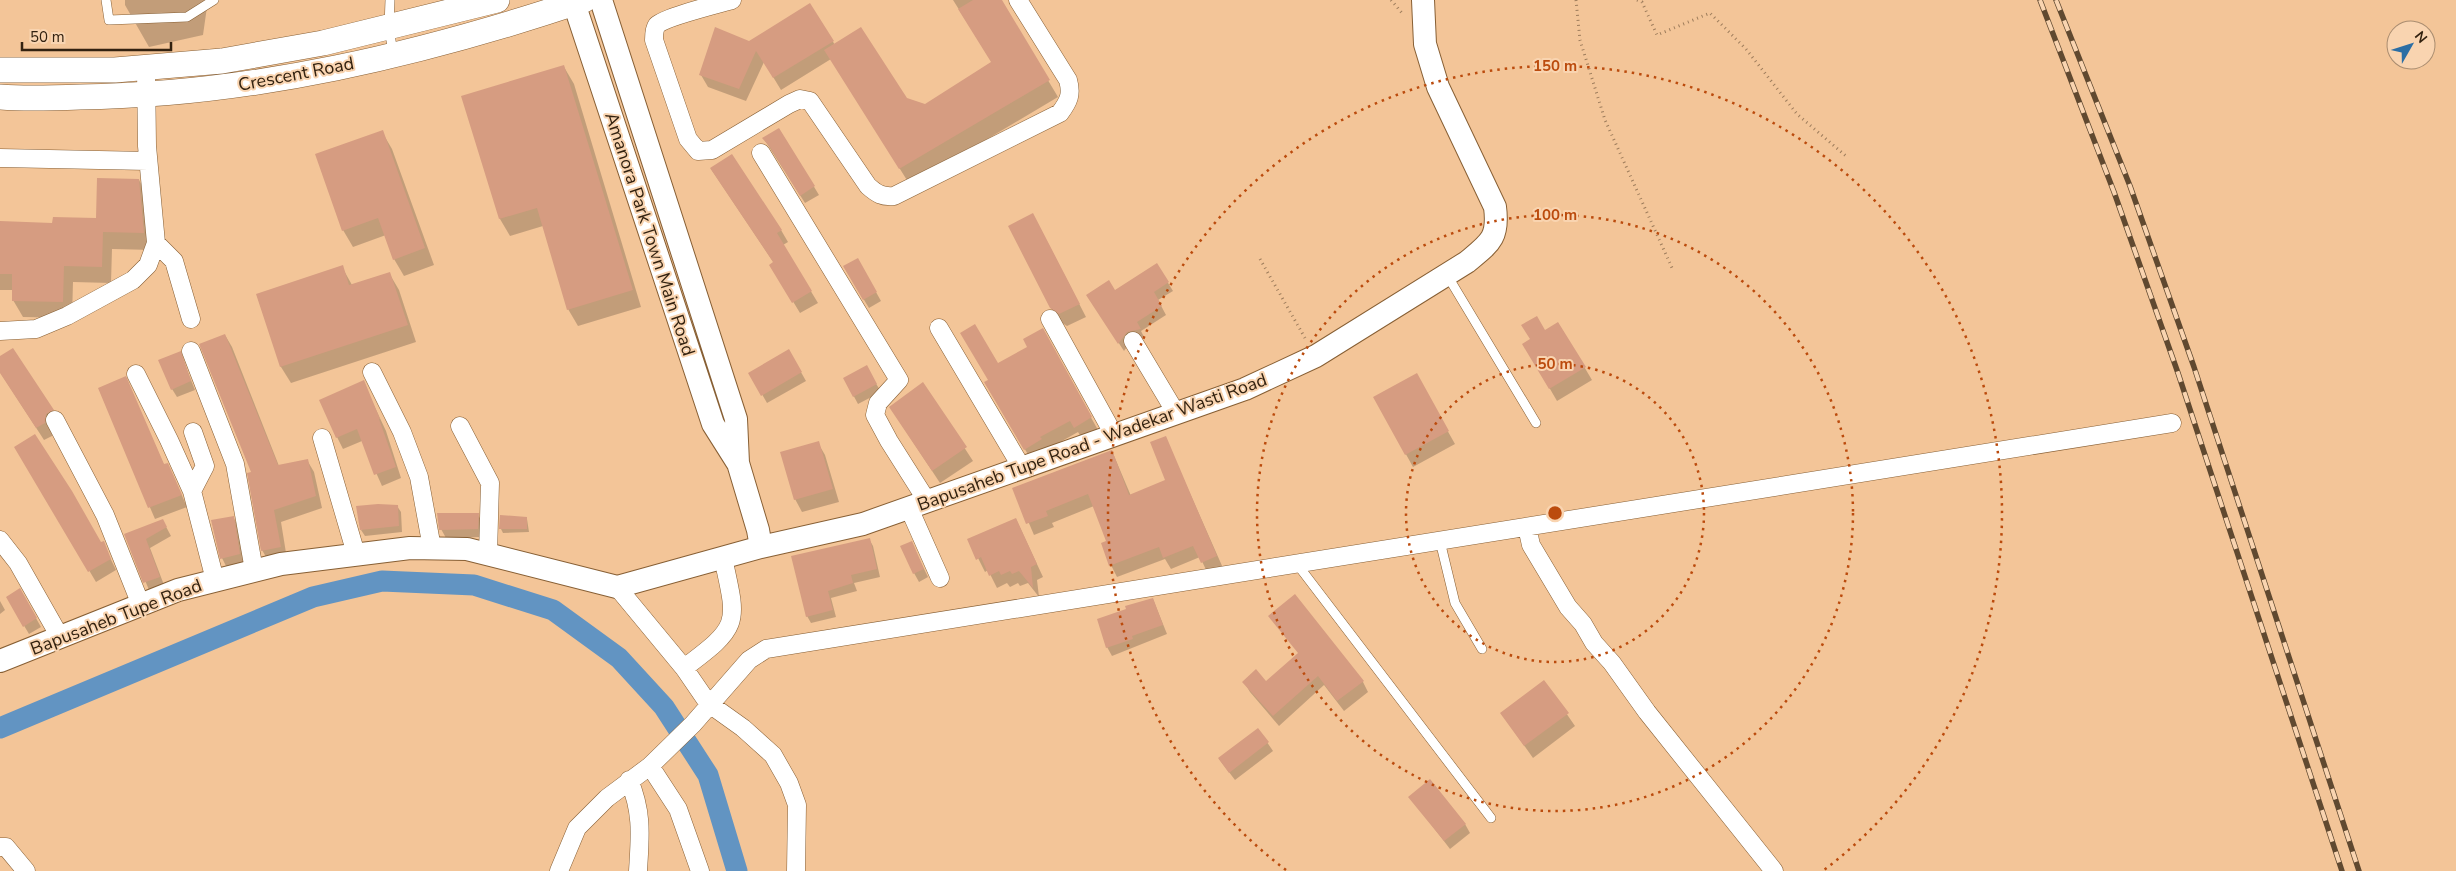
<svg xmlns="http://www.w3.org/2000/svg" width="2456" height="871" font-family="'Nunito Sans',sans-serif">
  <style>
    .shadow { fill: #0003 }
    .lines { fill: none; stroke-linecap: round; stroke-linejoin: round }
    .canal { stroke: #6294c2; stroke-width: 21 }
    .building { fill: #d69c81 }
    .service-casing { stroke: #875f34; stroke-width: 10 }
    .minor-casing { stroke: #875f34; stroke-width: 19 }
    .tertiary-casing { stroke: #875f34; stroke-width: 24 }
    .secondary-casing { stroke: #875f34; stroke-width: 26 }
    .path { stroke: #9e7d5c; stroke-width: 3; stroke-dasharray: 1 4; stroke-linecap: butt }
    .service { stroke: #fff; stroke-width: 9 }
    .minor { stroke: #fff; stroke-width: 18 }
    .tertiary { stroke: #fff; stroke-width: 22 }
    .secondary { stroke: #fff; stroke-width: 25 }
    .rail-casing { stroke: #604930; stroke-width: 5.5 }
    .rail { stroke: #f9d4b0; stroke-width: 4; stroke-dasharray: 11; stroke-linecap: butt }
    .ring { fill: none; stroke: #bb4b0d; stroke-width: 2.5; stroke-dasharray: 2.5 5 }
    .labels { text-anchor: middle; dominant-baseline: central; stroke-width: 4; stroke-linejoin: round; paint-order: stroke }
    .street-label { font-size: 18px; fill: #332210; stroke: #f9d4b0 }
    .centre { fill: #bb4b0d; stroke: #f9d4b0; stroke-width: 2.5 }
    .ring-label { font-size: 15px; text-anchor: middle; font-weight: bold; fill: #bb4b0d; stroke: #f9d4b0; stroke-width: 4; stroke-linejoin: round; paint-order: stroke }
  </style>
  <rect width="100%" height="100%" fill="#f3c598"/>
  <path class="shadow" d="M125,0H208L203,35L149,47L125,5Z
    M953,0H1000L1058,97L910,185L831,59L781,90L764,62L746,101L708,87L701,75L810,5L835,45L906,99L925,106L992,62Z
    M564,67L574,84L641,307L578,326L568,309L543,226L510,236L500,219L463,97Z
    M779,129L819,195L805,203L764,139Z
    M382,132L392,149L434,265L404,276L394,259L386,235L353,247L343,230Z
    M731,156L781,230L788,242L783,245L818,303L800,313L771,265L774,263L711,169Z
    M139,180L148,197L153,250L112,249L111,283L73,282L72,318L23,317L13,300V290H0V223L54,224L97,220Z
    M1040,228L1086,317L1067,326L1059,321L1051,308Z
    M858,260L881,301L869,308L844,267Z
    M1157,265L1173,291L1158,300L1166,315L1141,331L1144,337L1132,340L1124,351L1093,304Z
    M342,267L352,285L389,273L399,290L416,342L291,383L281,367L257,295Z
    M1558,323L1592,380L1557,401L1524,344Z
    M1042,330L1098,430L1082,439L1078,432L1046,450L1032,461L985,383L989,380L998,364L1029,347Z
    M225,335L232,347L279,466L307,460L314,472L322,508L281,522L287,559L269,562L262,550L253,473Z
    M789,351L806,381L767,403L750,373Z
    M180,352L195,390L177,397L172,389Z
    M0,357L53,410L60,423L53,427L52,436L44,440L0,372Z
    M871,375L881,392L858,404L844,378Z
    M1416,375L1455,444L1413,467L1375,398Z
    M125,378L164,465L167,464L173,475L187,507L155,519L99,389Z
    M363,382L386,431L401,478L382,486L362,441L343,449L337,437Z
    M923,384L973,461L940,483L890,407Z
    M1165,437L1223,568L1208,574L1200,557L1171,569L1165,559L1117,577L1111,565L1107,542L1094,506L1052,523L1054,527L1034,535L1014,488L1112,451L1131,496L1167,480Z
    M818,443L825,455L839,502L802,512L795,499Z
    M16,447L100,544L103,543L116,570L96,582Z
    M397,506L401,512L402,532L365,536L361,530Z
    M478,515L483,523L482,537L446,538L441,529Z
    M233,517L238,526L244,562L226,566L222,558Z
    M527,519L529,532L503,533L501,529Z
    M1016,519L1043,577L1037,580L1039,597L1028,583L1020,586L1018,583L1010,587L1007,583L997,588L988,570L985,572L969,540Z
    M163,521L171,536L150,548L164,585L149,590L126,534Z
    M869,539L873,546L880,577L854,583L857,591L831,598L836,617L811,623L807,616Z
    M911,542L928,577L919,582L914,573Z
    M20,590L41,627L29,634L7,597Z
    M1153,599L1167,634L1112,656L1107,647Z
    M0,601L5,610L0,614Z
    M1270,616L1363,682L1368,692L1344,711L1324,685L1279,726L1250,692L1244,682L1266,683L1303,657Z
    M1544,681L1575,726L1533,758L1501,713Z
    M1258,729L1273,751L1235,780L1219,759Z
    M1410,797L1465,824L1470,833L1450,849Z"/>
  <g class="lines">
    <path class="canal" d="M0,728L313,597L382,581L474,585L553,610L619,658L664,707L708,775L737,871"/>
  </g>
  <path class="building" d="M973,0H1002L1050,80L899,169L824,50L861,27L907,98L925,104L991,62L958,9Z
    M810,3L834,41L773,78L756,51L739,89L699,75L715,27L749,41Z
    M564,65L633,290L567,310L537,208L499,219L461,96Z
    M779,128L815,186L800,196L770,147L762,138Z
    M383,130L425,248L393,260L378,218L342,231L315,154Z
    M732,154L782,230L777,233L812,291L792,303L769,265L773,262L710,168Z
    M97,178L139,179L144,233L103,232L102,267L64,266L63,302L12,301V274H0V221L52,223L53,217L96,218Z
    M1033,213L1080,304L1059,314L1050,308L1008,226Z
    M858,258L877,292L863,300L843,266Z
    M1157,263L1169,282L1154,292L1162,306L1137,322L1141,329L1127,332L1118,344L1086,295L1109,280L1115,290Z
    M343,265L349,285L390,272L408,325L280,367L256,294Z
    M1537,316L1545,330L1558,322L1586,367L1549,389L1522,344L1530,339L1521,325Z
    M975,324L998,363L1027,347L1023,339L1043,328L1092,417L1074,428L1070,421L1040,437L1042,439L1024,450L984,382L988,380L960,333Z
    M225,334L278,465L308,459L316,496L274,510L281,547L261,551L247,473L251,472L199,344Z
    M13,348L54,410L46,414L45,423L36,428L0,373V356Z
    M789,349L802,372L761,396L748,373Z
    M181,351L191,381L171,390L158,360Z
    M867,365L877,384L853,397L843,378Z
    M1417,373L1449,431L1405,455L1373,397Z
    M126,376L164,464L168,463L182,495L148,508L98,388Z
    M364,380L380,419H379L396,467L374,475L357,429L336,438L319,400Z
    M923,382L967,447L932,471L889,407Z
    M35,434L72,491L101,542L104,541L111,559L88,572L14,447Z
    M1166,436L1217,556L1201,563L1193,546L1163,558L1159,547L1109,566L1101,543L1106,541L1088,494L1046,511L1048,516L1026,524L1012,488L1112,450L1129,495L1165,480L1150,442Z
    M819,441L833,489L794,500L780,452Z
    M378,504L398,505L399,526L360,530L356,506Z
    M437,513H479L478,529L439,530Z
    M500,515L527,517V529H499Z
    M234,516L240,554L220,559L211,520Z
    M1016,518L1037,564L1031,567L1033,588L1019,571L1012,574L1010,571L1001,575L999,571L989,576L981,557L976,560L967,539Z
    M163,519L167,527L146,539L160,577L143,583L124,534Z
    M870,538L877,569L851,575L853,583L828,591L833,610L806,617L791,556Z
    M912,541L924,569L913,574L900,546Z
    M20,588L37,618L23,627L6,597Z
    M1295,594L1364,681L1337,701L1318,676L1273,716L1242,682L1256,669L1266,681L1298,653L1268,616Z
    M1153,598L1163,625L1132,636L1133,639L1106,648L1097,619L1126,609L1125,606Z
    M1544,680L1569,713L1524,746L1500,713Z
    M1258,728L1269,742L1229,773L1218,758Z
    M1430,779L1466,824L1444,841L1408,797Z"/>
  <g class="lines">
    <defs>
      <path id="service" d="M106,0L109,20L187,17L214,0
        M390,0L389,27L393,54
        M1447,275L1536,423
        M1440,541L1455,603L1482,649
        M1297,564L1491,818"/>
      <path id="minor" d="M732,0C718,4 665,17 657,25C654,29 654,35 654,40L688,139L698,151L712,150L789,104L800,99L810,101L868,186C877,194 882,197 894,196L1060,113C1069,101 1072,94 1068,80L1018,0
        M761,153L899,380L878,403L875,415L889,441L927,501
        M0,158L148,161
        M156,243L174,261L191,319
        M1050,319L1114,435
        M939,328L1022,468
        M0,331L36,329L67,316L133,280L148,265L156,243L147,146L146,68
        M1133,341L1176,413
        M191,351L235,464L254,570
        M372,372L402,432L419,477L432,548
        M136,374L169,440L192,491L215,580
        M55,420L105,515L141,605
        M460,426L490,483L488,554
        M322,438L356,554
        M192,491L205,466L193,432
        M909,508L940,578
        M1527,527L1531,545L1568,607L1583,624L1594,643L1612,663L1647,712L1774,871
        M0,540L18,563L60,637
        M617,587L684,668L708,703L743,728L773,755L789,783L797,805L796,871
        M684,668C740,626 738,625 723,558
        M650,766L678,809L700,871
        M629,780C643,813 640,837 638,871
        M0,847H6L26,871
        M559,871L577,828L607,798L650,766L693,724L749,660L766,649L2172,423"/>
      <path id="tertiary" d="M601,0L736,419L738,463L758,530L761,547
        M574,3L713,424L737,462
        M0,661L178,590L281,564L410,548L467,549L617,587L761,547L863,524L1245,389L1316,356L1467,262C1490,243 1499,238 1495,207L1438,87L1425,44L1423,0"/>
      <path id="secondary" d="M0,70H115L222,61L323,43L497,0
        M0,97C26,99 53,98 80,97C252,95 422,54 584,0"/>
    </defs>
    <use href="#service" class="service-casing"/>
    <use href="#minor" class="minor-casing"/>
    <use href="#tertiary" class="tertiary-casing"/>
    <use href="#secondary" class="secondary-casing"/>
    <path class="path" d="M1391,0L1402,13
      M1576,0L1580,40L1605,120L1673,270
      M1637,0L1642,2L1657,35L1710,13L1746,49L1797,114L1846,156
      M1260,259L1305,338"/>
    <use href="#service" class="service"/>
    <use href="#minor" class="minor"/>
    <use href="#tertiary" class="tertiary"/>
    <use href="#secondary" class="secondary"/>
    <defs>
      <path id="rail" d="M2040,0L2114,192L2178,373L2342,871
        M2056,0L2130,186L2194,367L2359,871"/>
    </defs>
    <use href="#rail" class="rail-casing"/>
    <use href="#rail" class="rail"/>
  </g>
  <g class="ring">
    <circle cx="1555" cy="513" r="149"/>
    <circle cx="1555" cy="513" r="298"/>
    <path d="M1286 870A447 447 0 1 1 1824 870"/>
  </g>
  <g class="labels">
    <g class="street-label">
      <text transform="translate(296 74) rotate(-11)">Crescent Road</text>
      <text transform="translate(650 234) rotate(72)">Amanora Park Town Main Road</text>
      <text transform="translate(1092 442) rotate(-20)">Bapusaheb Tupe Road - Wadekar Wasti Road</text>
      <text transform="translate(116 617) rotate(-21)">Bapusaheb Tupe Road</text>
    </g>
  </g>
  <circle cx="1555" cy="513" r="8" class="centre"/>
  <g class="ring-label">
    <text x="1555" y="71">150 m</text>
    <text x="1555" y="220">100 m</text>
    <text x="1555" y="369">50 m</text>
  </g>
  <g transform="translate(2411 45) rotate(51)"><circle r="24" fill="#f9d4b0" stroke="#aa8d70"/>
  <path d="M0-4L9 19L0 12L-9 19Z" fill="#2c6ea4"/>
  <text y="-8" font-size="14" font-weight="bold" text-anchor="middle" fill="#332210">N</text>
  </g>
  <path d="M22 42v8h149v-8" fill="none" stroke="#332210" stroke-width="2.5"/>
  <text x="30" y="42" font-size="15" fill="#332210" stroke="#f9d4b0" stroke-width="4" paint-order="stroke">50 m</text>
</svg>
